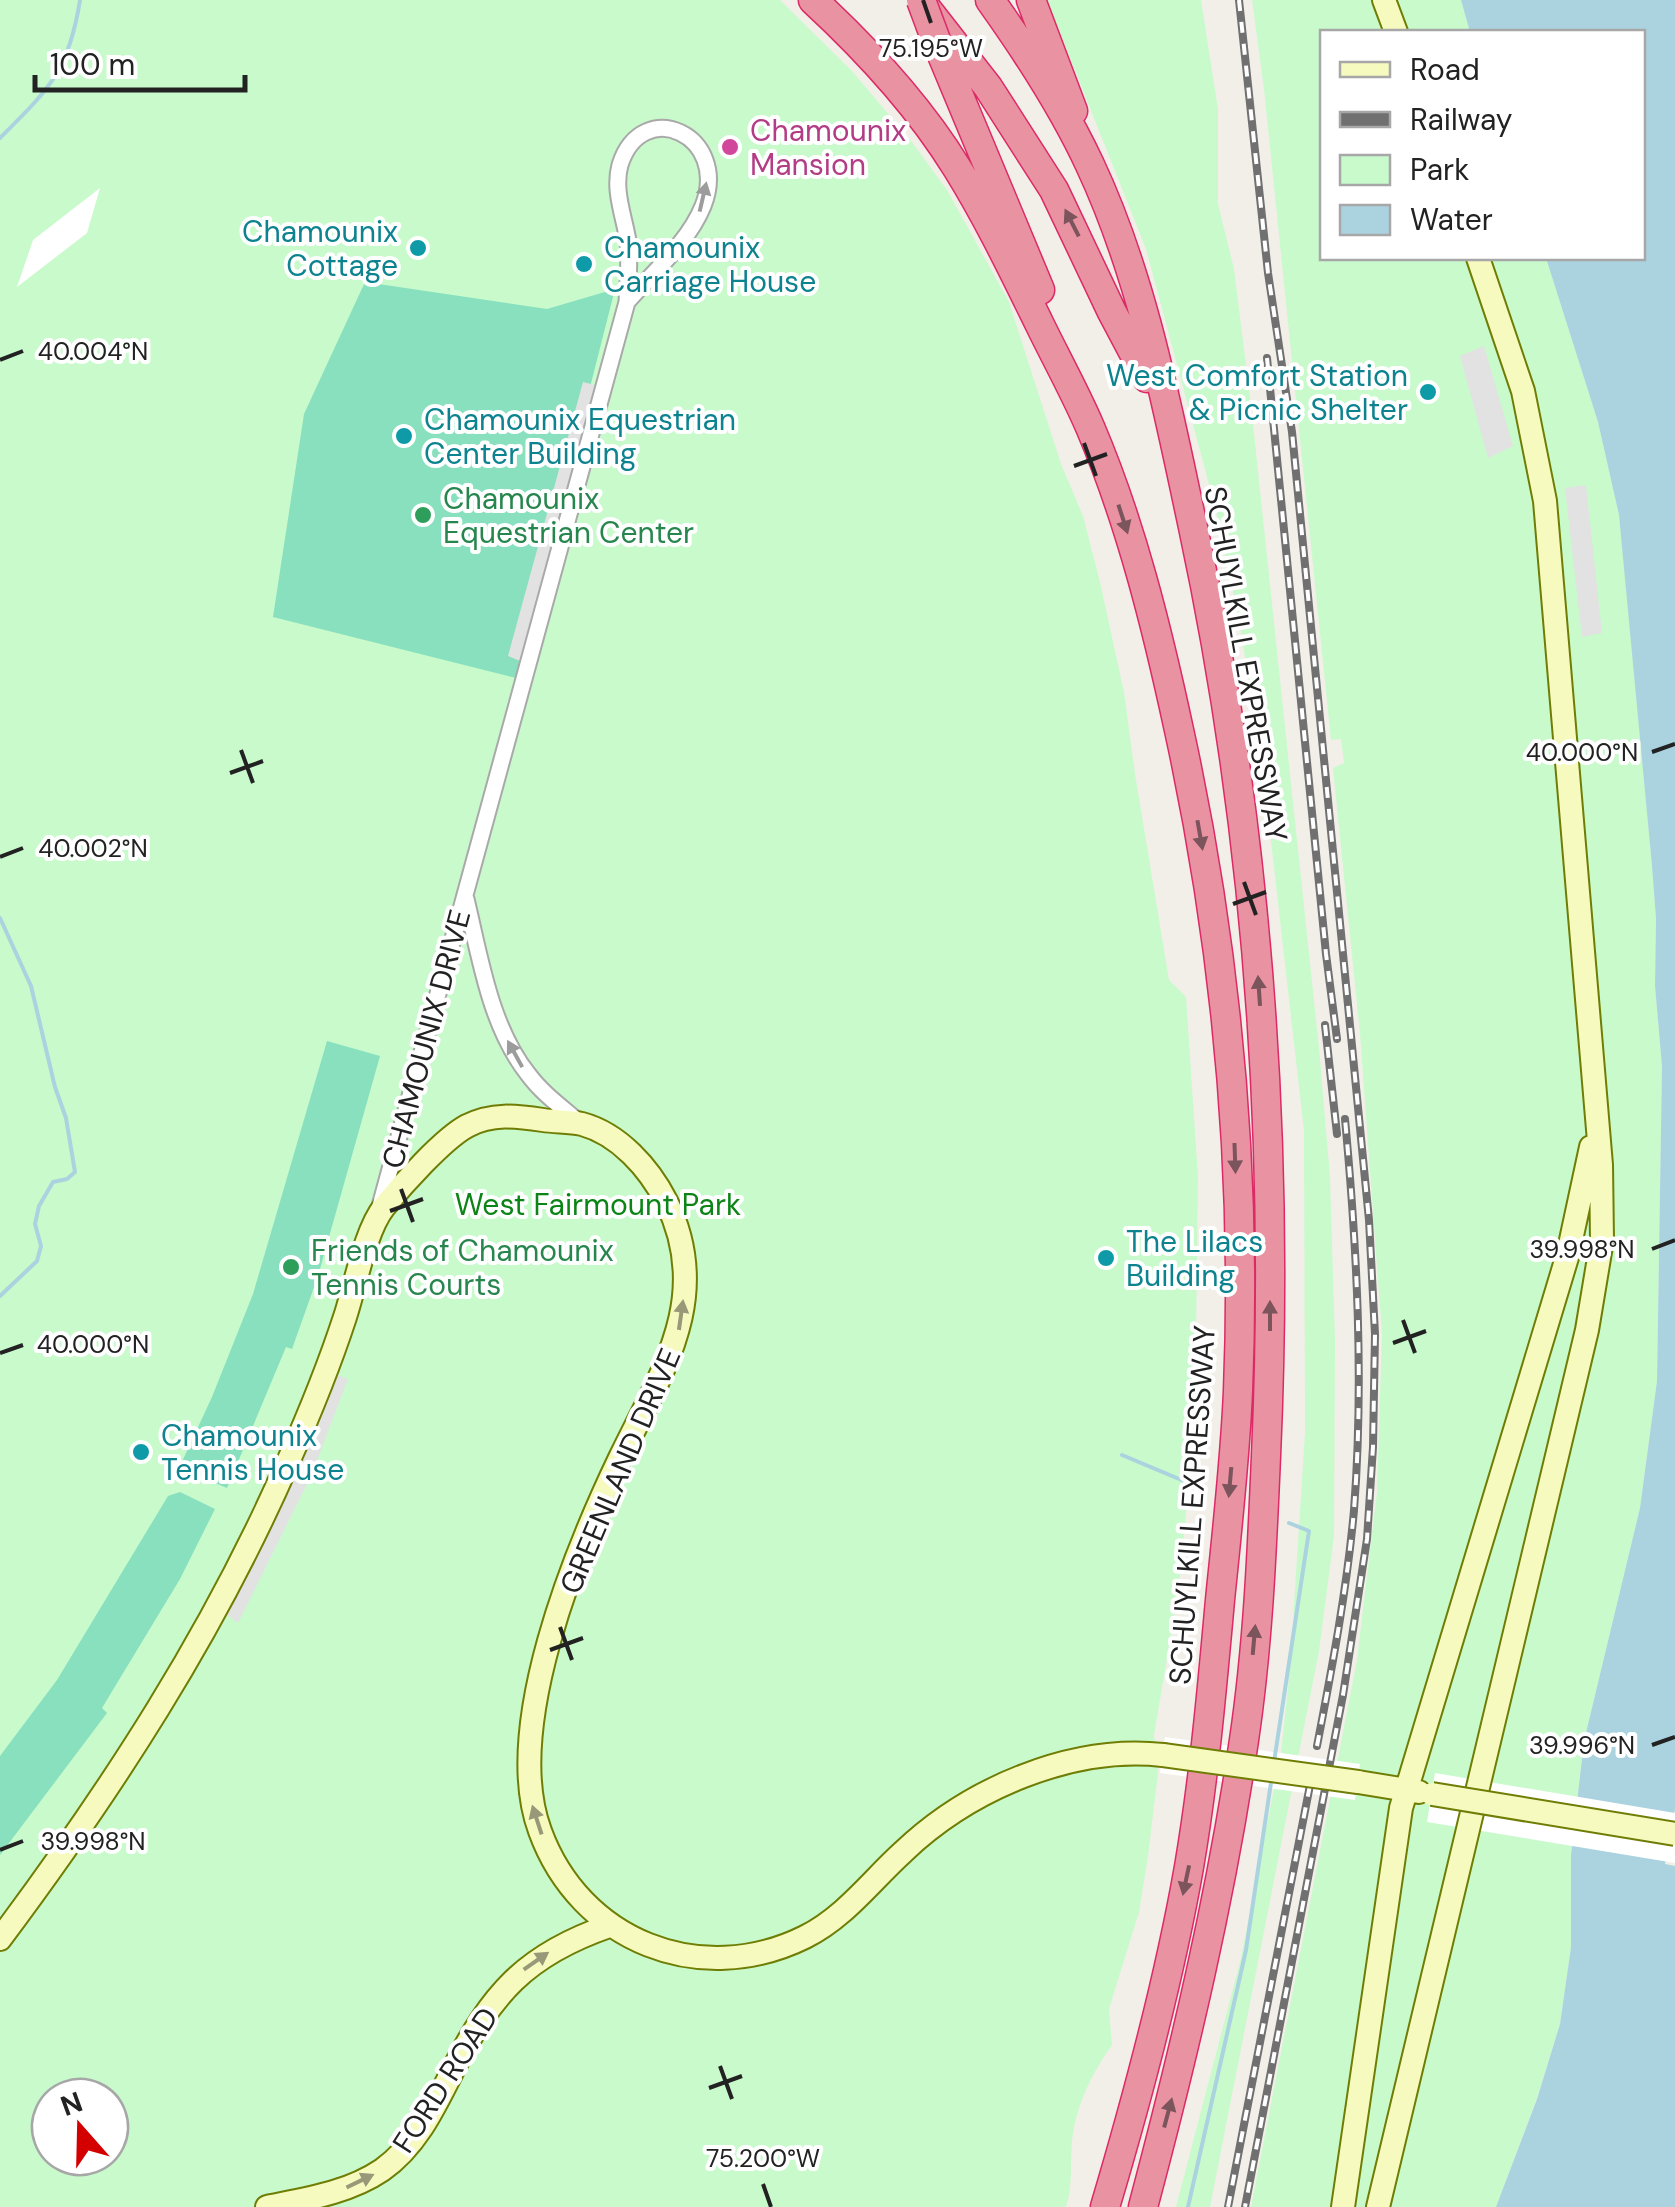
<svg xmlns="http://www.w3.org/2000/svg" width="1675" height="2207" font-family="'DM Sans',sans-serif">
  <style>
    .park { fill: #c8facc; fill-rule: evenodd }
    .pitch { fill: #88e0be }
    .parking { fill: #e2e2e2 }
    .water { fill: #aad3df }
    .pier { fill: #fff }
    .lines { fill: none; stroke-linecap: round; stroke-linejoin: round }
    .stream { stroke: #aad3df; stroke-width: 4 }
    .street-casing { stroke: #a9a9a9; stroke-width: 19 }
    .secondary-casing { stroke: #707d05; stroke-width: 26 }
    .highway-casing { stroke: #dc2a67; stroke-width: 31 }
    .street { stroke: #fff; stroke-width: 15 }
    .secondary { stroke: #f7fabf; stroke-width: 22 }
    .highway { stroke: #e892a2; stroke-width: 28 }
    .rail-casing { stroke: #707070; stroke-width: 8 }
    .rail { stroke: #fff; stroke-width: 4; stroke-dasharray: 11; stroke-linecap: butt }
    .secondary-bridge-casing { stroke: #707d05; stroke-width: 26; stroke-linecap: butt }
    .highway-bridge-casing { stroke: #dc2a67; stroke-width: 31; stroke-linecap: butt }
    .secondary-bridge { stroke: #f7fabf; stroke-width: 22 }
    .highway-bridge { stroke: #e892a2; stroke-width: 28 }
    .oneway { fill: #9c9c9c }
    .oneway2 { fill: #7b545c }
    .oneway3 { fill: #979978 }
    .ticks { fill: none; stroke: #222; stroke-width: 4 }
    .hotel-dot { fill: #d1479c; stroke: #fff; stroke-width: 4 }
    .culture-dot { fill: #0f9aa8; stroke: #fff; stroke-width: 4 }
    .leisure-dot { fill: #2e9e5b; stroke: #fff; stroke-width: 4 }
    .labels { text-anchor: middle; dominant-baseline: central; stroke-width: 8; stroke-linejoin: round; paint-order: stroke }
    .hotel-label { font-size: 30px; fill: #b23c85; stroke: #fff; text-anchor: start }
    .culture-label { font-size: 30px; fill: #0d838f; stroke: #fff; text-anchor: start }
    .leisure-label { font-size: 30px; fill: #27864d; stroke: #fff; text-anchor: start }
    .street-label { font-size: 30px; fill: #222; stroke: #fff }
    .park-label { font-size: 30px; fill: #0c8416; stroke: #fff }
    .ticks-label { font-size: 25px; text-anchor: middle; fill: #222; stroke: #fff; stroke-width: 8; stroke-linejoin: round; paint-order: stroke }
  </style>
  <rect width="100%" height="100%" fill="#f2efe9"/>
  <path class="park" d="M0,0H780L852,71L912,142L947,190L1009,302L1061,464L1083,516L1100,582L1124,692L1135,774L1169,980L1186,997L1198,1177L1195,1418L1179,1587L1154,1735L1158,1773L1148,1856L1139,1912L1109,2009L1112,2045C1092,2073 1075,2107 1072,2142C1070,2164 1073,2186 1066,2207H0ZM50,2097H110V2157H50Z
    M1047,0H1201L1218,109V204L1234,269L1251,405L1319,1048L1330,1177L1335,1341L1334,1536L1319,1651L1210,2207H1176L1241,1958L1281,1753L1290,1669L1305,1432L1304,1131L1265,788L1242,637L1217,514L1146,249Z
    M1252,0H1461L1470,32H1322V258H1546L1598,422L1619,515L1626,581L1652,866L1656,919L1655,986L1662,1065L1657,1381L1640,1508L1584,1741L1571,1855V1947L1560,2024L1537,2098L1496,2207H1251L1357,1660L1377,1492L1382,1334L1360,1034L1333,768L1344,763L1341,739L1331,740L1264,89Z"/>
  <path class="pitch" d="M365,282L547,309L615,289L516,678L273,617L304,414Z
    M327,1041L380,1056L318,1276L292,1349L286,1347L227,1488L179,1468L212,1397L253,1294Z
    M180,1492L215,1509L180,1579L102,1708L107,1713L0,1855V1756L57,1680L168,1496Z"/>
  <path class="parking" d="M1484,346L1513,446L1488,458L1460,356Z
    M583,382L595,385L520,661L508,656Z
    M1586,485L1602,633L1582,637L1565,488Z
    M337,1375L348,1379L311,1476L238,1623L227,1615L287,1495Z"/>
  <path class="water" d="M1461,0H1675V1809L1665,1864L1675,1866V2207H1496L1537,2099L1560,2024L1571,1947V1855L1584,1741L1640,1508L1657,1381L1662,1066L1655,986L1656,919L1652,866L1619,515L1598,422L1546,258H1642V32H1470Z"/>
  <path class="pier" d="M100,188L87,233L17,287L33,240Z
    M1165,1737L1360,1764L1355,1800L1160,1773Z
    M1435,1773L1675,1813V1863L1427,1822Z"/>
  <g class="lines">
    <path class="stream" d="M0,138C49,89 69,71 80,0
      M0,918L31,986L55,1087L66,1118L75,1172L67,1179L53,1182L39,1206L35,1224L41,1246L37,1261L0,1296
      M1122,1455L1203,1489
      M1274,1762L1309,1531L1289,1523
      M1188,2207L1246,1950L1272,1776"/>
    <defs>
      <path id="street" d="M466,899C480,957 490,1026 528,1074C542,1093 561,1107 579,1122
        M380,1206L627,302C628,282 630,261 628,241C624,216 613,190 620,165C642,95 731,135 703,206C688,243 653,272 627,302"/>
      <path id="secondary" d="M1384,0L1396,32
        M1358,1782L1419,1792
        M0,1939C112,1789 213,1634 288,1462C309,1415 329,1366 345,1317C355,1287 365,1231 384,1207C402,1185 443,1139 467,1126C492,1113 516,1116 543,1120C555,1122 570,1121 582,1124C619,1134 649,1168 666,1201C714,1297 661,1373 620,1458C575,1552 502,1729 540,1831C580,1941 700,1989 805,1937C845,1917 871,1881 903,1852C969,1789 1071,1745 1163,1755
        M267,2207C306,2199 348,2193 382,2170C416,2146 434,2108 452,2072C491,1994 525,1955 609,1926
        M1343,2207L1401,1808L1568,1254L1591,1147
        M1378,2207L1587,1330L1602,1240L1601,1165L1545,501L1523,391L1478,258"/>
      <path id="highway" d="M813,0C866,49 919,106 957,168C988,218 1013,270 1039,323C1056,358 1075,392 1090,427C1131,523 1157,628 1179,730C1226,945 1247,1170 1238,1391C1235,1461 1227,1531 1220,1600C1212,1689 1204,1779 1189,1867C1169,1981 1138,2096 1105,2207
        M990,0C1025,49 1065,111 1090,165C1143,278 1167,406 1193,527C1258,830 1280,1145 1266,1456C1262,1550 1258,1646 1244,1740C1221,1897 1184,2053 1143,2207
        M1031,0L1073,111
        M927,9L988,87L1054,190L1112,312L1147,378
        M937,43L1040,290"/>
    </defs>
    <use href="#street" class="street-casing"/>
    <use href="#secondary" class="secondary-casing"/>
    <use href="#highway" class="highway-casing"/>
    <use href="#street" class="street"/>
    <use href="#secondary" class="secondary"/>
    <use href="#highway" class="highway"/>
    <defs>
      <path id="rail" d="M1239,0L1268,273L1292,432L1369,1220L1375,1334L1373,1447L1367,1539L1343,1695L1245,2207
        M1267,358L1326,954L1337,1039
        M1325,1025L1337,1134
        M1317,1746C1332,1668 1347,1589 1354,1510C1364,1380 1357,1249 1345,1119
        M1228,2207L1311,1780"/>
    </defs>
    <use href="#rail" class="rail-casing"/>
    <use href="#rail" class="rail"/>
    <defs>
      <path id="secondary-bridge" d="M1163,1755L1358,1782
        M1432,1794L1675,1834"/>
      <path id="highway-bridge" d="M921,0L937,43"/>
    </defs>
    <use href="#secondary-bridge" class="secondary-bridge-casing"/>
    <use href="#highway-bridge" class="highway-bridge-casing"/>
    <use href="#secondary-bridge" class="secondary-bridge"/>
    <use href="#highway-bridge" class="highway-bridge"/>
  </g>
  <defs><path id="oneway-solid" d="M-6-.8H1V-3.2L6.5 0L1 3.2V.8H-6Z" transform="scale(2.5)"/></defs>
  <g class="oneway">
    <use href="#oneway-solid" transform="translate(703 197) rotate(-77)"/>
    <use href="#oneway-solid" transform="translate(515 1054) rotate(-119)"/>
  </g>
  <g class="oneway2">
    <use href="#oneway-solid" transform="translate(1072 223) rotate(-117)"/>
    <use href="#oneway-solid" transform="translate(1123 519) rotate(72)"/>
    <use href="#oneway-solid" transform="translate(1200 835) rotate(80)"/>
    <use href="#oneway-solid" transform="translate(1259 991) rotate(-94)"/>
    <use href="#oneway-solid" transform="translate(1235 1158) rotate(88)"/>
    <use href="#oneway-solid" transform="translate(1270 1316) rotate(-90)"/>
    <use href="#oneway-solid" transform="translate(1230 1482) rotate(95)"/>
    <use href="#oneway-solid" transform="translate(1254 1640) rotate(-85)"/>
    <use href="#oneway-solid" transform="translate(1186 1880) rotate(102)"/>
    <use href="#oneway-solid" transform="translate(1168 2113) rotate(-75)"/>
  </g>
  <g class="oneway3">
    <use href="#oneway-solid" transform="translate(681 1315) rotate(-82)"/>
    <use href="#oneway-solid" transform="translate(537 1820) rotate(-108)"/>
    <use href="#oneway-solid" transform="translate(536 1961) rotate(-35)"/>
    <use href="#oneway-solid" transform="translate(360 2181) rotate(-26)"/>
  </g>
  <path class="ticks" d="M923,0L931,23M0,360L23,351M1084,443L1096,476M1074,466L1107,454M241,750L253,783M1652,752L1675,744M230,773L263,761M0,857L23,848M1244,882L1256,915M1233,904L1266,892M401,1189L413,1222M390,1211L423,1199M1652,1249L1675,1240M1403,1320L1415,1353M1393,1343L1426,1331M0,1353L23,1345M560,1627L572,1660M550,1650L583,1638M1652,1745L1675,1737M0,1850L23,1841M720,2066L732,2099M709,2088L742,2076M763,2184L771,2207"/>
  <circle class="hotel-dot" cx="730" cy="147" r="10"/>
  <g class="culture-dot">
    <circle cx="418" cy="248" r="10"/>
    <circle cx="584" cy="264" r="10"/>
    <circle cx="1428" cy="392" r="10"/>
    <circle cx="404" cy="436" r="10"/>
    <circle cx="1106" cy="1258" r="10"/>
    <circle cx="141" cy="1452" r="10"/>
  </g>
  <g class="leisure-dot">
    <circle cx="423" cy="515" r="10"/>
    <circle cx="291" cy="1267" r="10"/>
  </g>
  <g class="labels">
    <g class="hotel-label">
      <text x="750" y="130">Chamounix<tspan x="750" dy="34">Mansion</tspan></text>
    </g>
    <g class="culture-label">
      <text x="398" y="231" text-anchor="end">Chamounix<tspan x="398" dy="34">Cottage</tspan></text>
      <text x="604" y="247">Chamounix<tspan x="604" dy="34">Carriage House</tspan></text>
      <text x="1408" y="375" text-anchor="end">West Comfort Station<tspan x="1408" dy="34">&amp; Picnic Shelter</tspan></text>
      <text x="424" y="419">Chamounix Equestrian<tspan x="424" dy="34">Center Building</tspan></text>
      <text x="1126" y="1241">The Lilacs<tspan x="1126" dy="34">Building</tspan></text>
      <text x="161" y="1435">Chamounix<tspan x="161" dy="34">Tennis House</tspan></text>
    </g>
    <g class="leisure-label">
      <text x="443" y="498">Chamounix<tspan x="443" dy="34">Equestrian Center</tspan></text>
      <text x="311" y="1250">Friends of Chamounix<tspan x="311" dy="34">Tennis Courts</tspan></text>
    </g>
    <g class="street-label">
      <text transform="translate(1246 664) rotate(80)">SCHUYLKILL EXPRESSWAY</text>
      <text transform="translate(426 1039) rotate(-75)">CHAMOUNIX DRIVE</text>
      <text transform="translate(620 1471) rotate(-67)">GREENLAND DRIVE</text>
      <text transform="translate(1192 1505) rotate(-86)">SCHUYLKILL EXPRESSWAY</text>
      <text transform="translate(445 2080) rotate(-57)">FORD ROAD</text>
    </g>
    <g class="park-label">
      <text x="598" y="1204">West Fairmount Park</text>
    </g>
  </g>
  <g class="ticks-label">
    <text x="931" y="57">75.195°W</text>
    <text x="93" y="360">40.004°N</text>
    <text x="1582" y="761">40.000°N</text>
    <text x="93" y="857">40.002°N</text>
    <text x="1582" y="1258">39.998°N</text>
    <text x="93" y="1353">40.000°N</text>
    <text x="1582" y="1754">39.996°N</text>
    <text x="93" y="1850">39.998°N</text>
    <text x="763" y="2167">75.200°W</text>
  </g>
  <rect x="1320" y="30" width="325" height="230" fill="#ffffff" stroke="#a7a7a7" stroke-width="2.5"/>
  <rect x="1340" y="62" width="50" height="15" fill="#f7fabf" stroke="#a7a7a7" stroke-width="2.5"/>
  <text x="1410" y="80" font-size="30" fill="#222222">Road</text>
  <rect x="1340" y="112" width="50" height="15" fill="#707070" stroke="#a7a7a7" stroke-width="2.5"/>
  <text x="1410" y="130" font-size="30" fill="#222222">Railway</text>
  <rect x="1340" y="155" width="50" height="30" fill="#c8facc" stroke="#a7a7a7" stroke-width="2.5"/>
  <text x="1410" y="180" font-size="30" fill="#222222">Park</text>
  <rect x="1340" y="205" width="50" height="30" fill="#aad3df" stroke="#a7a7a7" stroke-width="2.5"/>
  <text x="1410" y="230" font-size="30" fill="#222222">Water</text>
  <g transform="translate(80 2127) rotate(340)"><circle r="48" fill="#ffffff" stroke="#a7a7a7" stroke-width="2.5"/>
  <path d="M0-8L18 38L0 25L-18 38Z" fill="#d40000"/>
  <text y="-15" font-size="28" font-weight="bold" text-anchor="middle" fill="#222222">N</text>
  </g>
  <path d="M35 75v15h210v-15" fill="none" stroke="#222222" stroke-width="5"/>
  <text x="50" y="75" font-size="30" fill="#222222" stroke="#ffffff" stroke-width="8" paint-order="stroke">100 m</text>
</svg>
